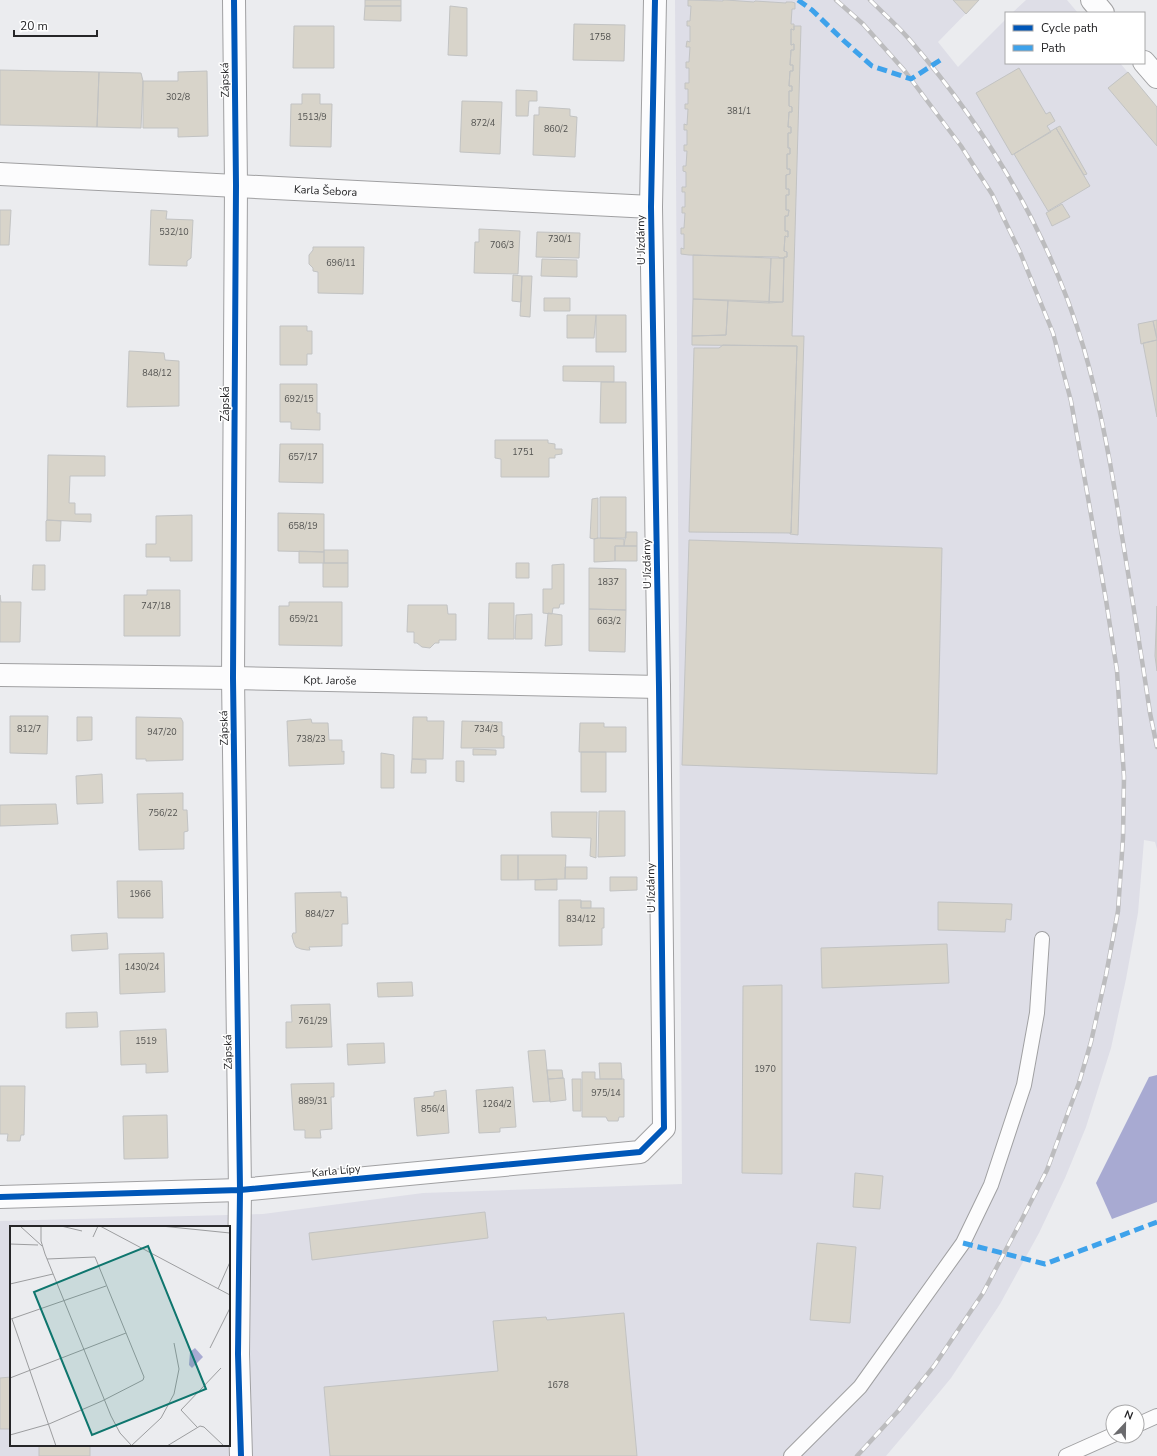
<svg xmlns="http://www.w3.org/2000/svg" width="1157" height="1456" font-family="'Nunito Sans',sans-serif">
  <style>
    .built { fill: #dedee7; fill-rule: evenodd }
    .water { fill: #a8aad2 }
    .building { fill: #d8d4ca; stroke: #c2c3c3 }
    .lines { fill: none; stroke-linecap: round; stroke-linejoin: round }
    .service-casing { stroke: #a0a0a2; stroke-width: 16 }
    .minor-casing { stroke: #a0a0a2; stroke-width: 24 }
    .tertiary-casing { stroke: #a0a0a2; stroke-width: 24 }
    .service { stroke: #fcfcfd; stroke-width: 14 }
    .minor { stroke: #fcfcfd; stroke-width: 22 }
    .tertiary { stroke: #fcfcfd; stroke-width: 22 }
    .rail-casing { stroke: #bcbcbe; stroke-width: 4.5 }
    .rail { stroke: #fff; stroke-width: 3; stroke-dasharray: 9; stroke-linecap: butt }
    .quiet { stroke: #3ea2eb; stroke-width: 5; stroke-dasharray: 10 5; stroke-linecap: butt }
    .cycleway-casing { stroke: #fff; stroke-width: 8 }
    .cycleway { stroke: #0057b8; stroke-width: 6 }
    .labels { text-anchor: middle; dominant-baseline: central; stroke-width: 3; stroke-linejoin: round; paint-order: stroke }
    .number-label { font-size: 9px; fill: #525250 }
    .street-label { font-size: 11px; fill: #262628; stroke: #fff }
    .inset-road { fill: none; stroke: #9c9d9f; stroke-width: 1 }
    .view { fill: #0f766e; fill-opacity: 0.15; stroke: #0f766e; stroke-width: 2 }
    .inset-edge { fill: none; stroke: #262628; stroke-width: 2 }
  </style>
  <rect width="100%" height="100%" fill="#ebecef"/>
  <path class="built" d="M675,0H979L938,42L958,67L1006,19V63H1120L1157,107V849L1155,842L1144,840L1138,913L1126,979L1111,1048L1086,1127L1065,1178L1039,1233L1000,1304L951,1378L914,1423L886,1456H0V1221L263,1214L423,1193L682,1184ZM11,1227H229V1445H11Z
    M1026,0H1067L1078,13H1012Z"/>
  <path class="water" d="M1157,1075V1202L1112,1219L1096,1183L1149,1077Z"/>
  <path class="building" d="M365,0H401V6H365Z
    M688,0L723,1V0H726L754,2L755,1L786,3V2H792L795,3V9H792L791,24H794V30L791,29V45L794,44V50H791L790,65H793V71H790L789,86H792V91H789V106L792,107V112H789L788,127H791V133H788V148H790V154H787V169H790V174L786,175V189H789V195H786V210H789L788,216H785V231H788V237L785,236L784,251L787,252V257H784V258H779V257L689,255L681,254V248L684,249V234H681V228H684L685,213H682V207H685V192H682V187H686V172L683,171V166H686L687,151H684V145H687V130H684V124L687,125L688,109H685V104H688V89H685V83H689V68H686V62H689L690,47H686L687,41L690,42V26H687V21H690L691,6H688Z
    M953,0H979L966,14Z
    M365,6H401V21L364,20Z
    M450,6L467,8V56L448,55Z
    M574,24L625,25L624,61L573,60Z
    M294,26H334V68H293Z
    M794,26H801L792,336H804L798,535L790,534V533H791L797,346L692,345V336L726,335L728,300L783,302L784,258V257H787V252L784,251L785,236L788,237V231H785V216H788L789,210H786V195H789V189H786V175L790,174V169H787V154H790V148H788V133H791V127H788L789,112H792V107L789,106V91H792V86H789L790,71H793V65H790L791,50H794V44L791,45V29L794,30Z
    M1019,68L1046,114L1050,112L1055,121L1047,126L1051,132L1012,155L976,93Z
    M0,70L99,72L97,127L0,125Z
    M207,71L208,136L178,137V128H143V81H178V72Z
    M99,72L141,73L143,81L141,128L97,127Z
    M1128,72L1157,107V146L1108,88Z
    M516,90L537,91V101H529L528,116H516Z
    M302,94H320V104H332L331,147L290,146L291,104H302Z
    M462,101L502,102L500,154L460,152Z
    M539,107L570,109V116L577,117L575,157L533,155L534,115H539Z
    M1060,126L1087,174L1084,175L1056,128Z
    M1056,128L1090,186L1048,211L1014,154Z
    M1062,204L1070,217L1052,226L1046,213Z
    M0,210H11L9,245H0Z
    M151,210L167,211L166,219L193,220L191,258L187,261V266L149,265Z
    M479,229L520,231L518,274L474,273L475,242H479Z
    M537,232L580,233L579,258L536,257Z
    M313,247H364L363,294L318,293V272L313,271V268L309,264V255L313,250Z
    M693,255L771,258L769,303L693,299Z
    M771,258H784L783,302L769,303Z
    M542,259L577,260V277L541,276Z
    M513,275L522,276L521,302L512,301Z
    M522,276H532L530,317L520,316Z
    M544,298H570V311H544Z
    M693,299L728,300L726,335L692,336Z
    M567,315H596L594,338H567Z
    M596,315H626V352H596Z
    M1157,320V338L1153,321Z
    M1153,321L1157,340L1141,344L1138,324Z
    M280,326H307V331H312V354H307V365H280Z
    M1157,340V417L1143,343Z
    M723,345L797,346L791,533L689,532L694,348H719Z
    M129,351L164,353L165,360L179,361V406L127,407Z
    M563,366H614V382L563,381Z
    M601,382H626V423H600Z
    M280,384H317V413H320V430L291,429V422H280Z
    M495,440H548V443L555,444V449H562V454L555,455V458H549V477H501V459L495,458Z
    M280,444H323V483L279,482Z
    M48,455L105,456V476H70L69,503H75V514H91V522L47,520Z
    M600,497H626V538H600Z
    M598,498V538L594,539L590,538L592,499Z
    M278,513L324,514V552L278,551Z
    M192,515V561H170V557H146V544H156V516Z
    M47,520L61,521L60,541H46V521Z
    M626,532H637V546H624Z
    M598,538L624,539V546H615V561L594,562V539Z
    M689,540L942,548L937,774L682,765Z
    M615,546H637V561H615Z
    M324,550H348V563H324Z
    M299,551L324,552V563H299Z
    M323,563H348V587H323Z
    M516,563H529V578H516Z
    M564,564V604H560L559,608H553L552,614L543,613V589H552V565Z
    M33,565H45V590H32Z
    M589,568L626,569V610L589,609Z
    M147,590H180V636H124V595H147Z
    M0,595L1,602H21L20,642H0Z
    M289,602H342V646L279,645V606H289Z
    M489,603H514V639H488Z
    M408,605H447L448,614H456V640H439V643H435L430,648L422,647L417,643H414V632H407Z
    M1157,606V671L1155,656Z
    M589,609L626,610L625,652L589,651Z
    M548,613L562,615V645L545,646Z
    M532,614V639H515L516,615Z
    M10,716H48L47,754L10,753Z
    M77,717H92V740L77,741Z
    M136,717L181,718L183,722V760L146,761V759H136Z
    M413,717H427V721H444L443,759H412Z
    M311,719L312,723H328L329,740H342V752L344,751V764L289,766L287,721Z
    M462,721L502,722V736H504V748H461Z
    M580,723H604V727H626V752H579Z
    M473,749L496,750V755H473Z
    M581,752H606V792H581Z
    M381,753L394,755V788H381Z
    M412,759L426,760V773H411Z
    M456,761H464V782L456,781Z
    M102,774L103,803L77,804L76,776Z
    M183,793V810H187L188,831L184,832V849L139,850L137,794Z
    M56,804L58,824L0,826V805Z
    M599,811H625V856L598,857Z
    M551,812H597L596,858L590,856L591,838L552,837Z
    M501,855H518V880H501Z
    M518,855H566L565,879L518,880Z
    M565,867H587V879H565Z
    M610,877H637V890L610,891Z
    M557,879V890H535V880Z
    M117,881H162L163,918H118Z
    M341,892V897H347L348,924H342V946L309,947L310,950H307L301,949L296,947L294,943L292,936L293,933H296L295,893Z
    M559,900H581V908H604V928H602V945L559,946Z
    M581,901H591V908H581Z
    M938,902L1012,904L1011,920L1006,919L1005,932L938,930Z
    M107,933L108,949L72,951L71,935Z
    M947,944L949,983L822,988L821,948Z
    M164,953L165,992L120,994L119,954Z
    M412,982L413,996L378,997L377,983Z
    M782,985V1174L742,1173L743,986Z
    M330,1004L332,1047L286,1048V1022H292L291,1005Z
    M97,1012L98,1027L66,1028V1013Z
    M166,1029L168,1072L146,1073V1064L121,1065L120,1031Z
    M384,1043L385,1063L348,1065L347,1044Z
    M545,1050L550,1101L533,1102L528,1051Z
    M599,1063H621L622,1079H600Z
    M547,1070H562L563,1078L548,1079Z
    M582,1072H595V1079H624V1117H619L618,1121H608L606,1117H582Z
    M564,1078L566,1100L550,1102L548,1079Z
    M572,1079H581V1111H573Z
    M334,1083V1097H331L332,1129L320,1130L321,1138H305V1130H294L291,1084Z
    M0,1086H25L24,1135H21L20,1141H7L8,1134H0Z
    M513,1087L516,1127L500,1128V1132L479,1133L476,1090Z
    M446,1090L449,1133L417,1136L414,1098L434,1096V1092Z
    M167,1115L168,1158L124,1159L123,1116Z
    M855,1173L883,1176L880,1209L853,1207Z
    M485,1212L488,1238L312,1260L309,1233Z
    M817,1243L856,1247L850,1323L810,1320Z
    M624,1313L637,1456H330L324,1387L498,1371L493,1321L546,1317L547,1320Z
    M11,1377V1429H0V1378Z
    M39,1445H90V1456H39Z"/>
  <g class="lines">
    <defs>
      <path id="service" d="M1137,1425L1157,1416
        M791,1456L860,1387L963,1243L991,1185L1024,1085L1037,1013L1042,939
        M1066,1456L1113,1435"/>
      <g id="minor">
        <path d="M1092,0L1103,13"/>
        <path d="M1144,62L1157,77"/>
        <path id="s1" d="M0,174L651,207"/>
        <path id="s2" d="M0,675L233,678L659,687"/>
        <path d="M0,1197L240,1190L640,1152L664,1128L659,687L651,207L655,0"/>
      </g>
      <path id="tertiary" d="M234,0L236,185L233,678L240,1190L238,1354L241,1456"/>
    </defs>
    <use href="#service" class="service-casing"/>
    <use href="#minor" class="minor-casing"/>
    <use href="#tertiary" class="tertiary-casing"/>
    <use href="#service" class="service"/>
    <use href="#minor" class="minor"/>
    <use href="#tertiary" class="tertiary"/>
    <defs>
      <path id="rail" d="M836,0L863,24L904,70L961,146L992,194L1020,252L1053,333L1071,401L1106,600L1117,671L1124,777L1123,838L1118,911L1106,975L1091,1042L1079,1083L1047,1170L1020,1223L983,1293L934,1366L899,1410L857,1456
        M870,0C883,13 897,25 909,39C987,129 1050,234 1084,349C1101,408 1112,469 1121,530C1131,591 1141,652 1150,713L1157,747"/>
    </defs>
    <use href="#rail" class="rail-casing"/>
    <use href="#rail" class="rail"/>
    <path class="quiet" d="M798,0L812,10L843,40L872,66L911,79L942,59
      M963,1243L1045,1264L1157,1222"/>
    <defs>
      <path id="cycleway" d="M234,0L236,185L233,678L240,1190L238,1354L241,1456
        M0,1197L240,1190L640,1152L664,1128L659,687L651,207L655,0"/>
    </defs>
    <use href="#cycleway" class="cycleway-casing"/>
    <use href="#cycleway" class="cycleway"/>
  </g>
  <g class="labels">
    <g class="number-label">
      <text x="600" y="37">1758</text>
      <text x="178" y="97">302/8</text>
      <text x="739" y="111">381/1</text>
      <text x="312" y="117">1513/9</text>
      <text x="483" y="123">872/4</text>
      <text x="556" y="129">860/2</text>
      <text x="174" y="232">532/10</text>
      <text x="560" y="239">730/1</text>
      <text x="502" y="245">706/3</text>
      <text x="341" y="263">696/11</text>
      <text x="157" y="373">848/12</text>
      <text x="299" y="399">692/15</text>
      <text x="523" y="452">1751</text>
      <text x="303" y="457">657/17</text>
      <text x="303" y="526">658/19</text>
      <text x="608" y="582">1837</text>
      <text x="156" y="606">747/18</text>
      <text x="304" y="619">659/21</text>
      <text x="609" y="621">663/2</text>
      <text x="29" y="729">812/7</text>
      <text x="486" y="729">734/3</text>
      <text x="162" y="732">947/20</text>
      <text x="311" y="739">738/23</text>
      <text x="163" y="813">756/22</text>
      <text x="140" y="894">1966</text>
      <text x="320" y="914">884/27</text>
      <text x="581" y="919">834/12</text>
      <text x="142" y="967">1430/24</text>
      <text x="313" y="1021">761/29</text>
      <text x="146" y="1041">1519</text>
      <text x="765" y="1069">1970</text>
      <text x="606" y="1093">975/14</text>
      <text x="313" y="1101">889/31</text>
      <text x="497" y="1104">1264/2</text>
      <text x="433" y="1109">856/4</text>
      <text x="558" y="1385">1678</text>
    </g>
    <g class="street-label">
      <text transform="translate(225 80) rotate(-91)">Zápská</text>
      <text stroke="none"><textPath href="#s1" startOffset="326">Karla Šebora</textPath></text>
      <text transform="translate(641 240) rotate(-91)">U Jízdárny</text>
      <text transform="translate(225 404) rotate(-90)">Zápská</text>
      <text transform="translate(647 564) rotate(-91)">U Jízdárny</text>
      <text stroke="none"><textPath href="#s2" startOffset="330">Kpt. Jaroše</textPath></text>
      <text transform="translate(224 728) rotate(-91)">Zápská</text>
      <text transform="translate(651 888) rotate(-91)">U Jízdárny</text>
      <text transform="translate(228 1052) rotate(-91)">Zápská</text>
      <text transform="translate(336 1171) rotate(-6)">Karla Lípy</text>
    </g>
  </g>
  <g transform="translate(10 1226)">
    <rect width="220" height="220" fill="#ebecef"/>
    <path d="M185,122L193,131L182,142L179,139L180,126Z" fill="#a8aad2"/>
    <path class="inset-road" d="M10,0L32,20M31,0V15L35,28L101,190L110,207L122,220M51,0L72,5M90,0L220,69M151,0L220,7M83,11L88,0M0,18L28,19M0,58L43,48M208,63L220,36M1,93L96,60M2,93L46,220M200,122L220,82M0,152L116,107M187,201L171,184L211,142M0,209L39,198L92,175L133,154L134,151L85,31L37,33M121,220L151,192L164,168L169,143L164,117M157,220L190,200L194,201L214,220"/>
    <path class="view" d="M138,20L196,163L82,209L24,66Z"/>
    <rect width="220" height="220" class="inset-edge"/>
  </g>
  <rect x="1005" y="12" width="140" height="52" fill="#ffffff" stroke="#a8a8a9"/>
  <rect x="1013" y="25" width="20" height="6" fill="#0057b8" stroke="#a8a8a9"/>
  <text x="1041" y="32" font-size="12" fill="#262628">Cycle path</text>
  <rect x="1013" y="45" width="20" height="6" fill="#3ea2eb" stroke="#a8a8a9"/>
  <text x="1041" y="52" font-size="12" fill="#262628">Path</text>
  <g transform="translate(1125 1424) rotate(22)"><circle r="19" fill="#ffffff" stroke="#a8a8a9"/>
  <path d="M0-3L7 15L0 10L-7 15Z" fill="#6b6b6e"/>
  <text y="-6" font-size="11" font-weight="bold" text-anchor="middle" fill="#262628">N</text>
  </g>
  <path d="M14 30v6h83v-6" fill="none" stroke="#262628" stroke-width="2"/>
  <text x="20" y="30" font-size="12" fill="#262628" stroke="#ffffff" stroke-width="3" paint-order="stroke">20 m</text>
</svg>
